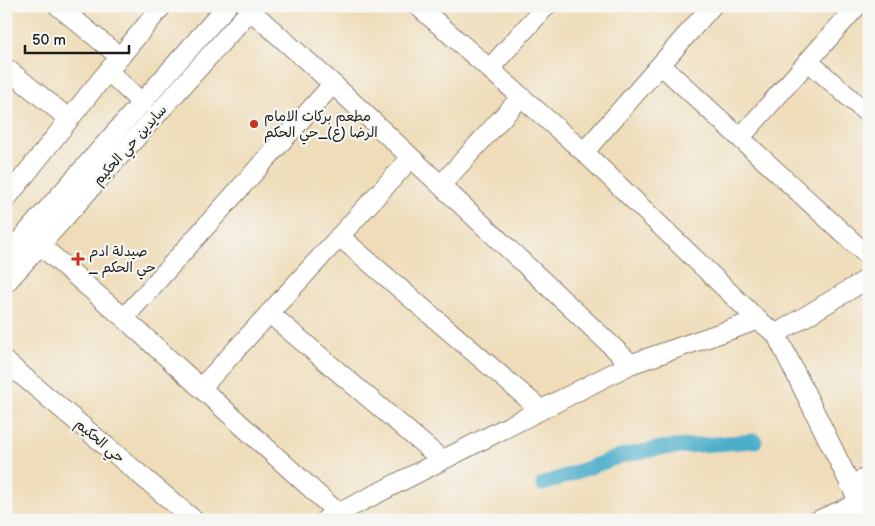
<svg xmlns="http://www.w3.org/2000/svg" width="875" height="526" font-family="'Balsamiq Sans','Playpen Sans Arabic',sans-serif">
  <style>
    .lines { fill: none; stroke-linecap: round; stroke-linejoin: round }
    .canal { stroke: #4badca; stroke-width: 15 }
    .minor-casing { stroke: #867c6b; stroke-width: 21 }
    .minor { stroke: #fff; stroke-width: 19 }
    .poi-dot { fill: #c8321e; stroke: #f6f6f2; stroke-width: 2 }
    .labels { text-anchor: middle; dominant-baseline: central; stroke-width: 4.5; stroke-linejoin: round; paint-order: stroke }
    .poi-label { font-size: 14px; fill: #1c1c1c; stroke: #f6f6f2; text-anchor: start }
    .street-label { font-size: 14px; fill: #1c1c1c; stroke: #f6f6f2 }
  </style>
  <rect width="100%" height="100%" fill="#f6f6f2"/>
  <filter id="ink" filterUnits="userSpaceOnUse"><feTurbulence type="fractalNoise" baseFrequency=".02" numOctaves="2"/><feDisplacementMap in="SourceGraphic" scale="10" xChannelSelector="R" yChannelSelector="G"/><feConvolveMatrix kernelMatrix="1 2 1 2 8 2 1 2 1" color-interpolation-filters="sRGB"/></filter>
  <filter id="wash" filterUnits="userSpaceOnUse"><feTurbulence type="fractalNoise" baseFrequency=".0096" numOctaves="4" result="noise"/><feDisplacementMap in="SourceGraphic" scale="20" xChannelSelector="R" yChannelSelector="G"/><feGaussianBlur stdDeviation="1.12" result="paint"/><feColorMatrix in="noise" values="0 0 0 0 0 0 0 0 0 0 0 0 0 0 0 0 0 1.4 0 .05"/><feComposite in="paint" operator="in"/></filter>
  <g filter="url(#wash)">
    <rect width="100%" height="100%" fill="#efddba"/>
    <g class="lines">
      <path class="canal" d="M543,484L621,456L660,448L755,441"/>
    </g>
  </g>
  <g filter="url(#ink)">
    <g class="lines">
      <defs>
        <path id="minor" d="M58,6L120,57
          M418,6L584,152L758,320L776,334L868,520
          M250,10L333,84L631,364
          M808,61L869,115
          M661,65L869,257
          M6,68L69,119
          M490,68L546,6
          M108,71L142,103
          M740,138L857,6
          M584,152L712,6
          M441,185L521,97
          M6,199L90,93L162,6
          M339,236L541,410
          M40,245L124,318L338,513
          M6,256L227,6
          M6,283L254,6
          M269,313L442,460
          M124,318L333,84
          M776,334L869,278
          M6,362L194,520
          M201,388L411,158
          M850,485L869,477
          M325,520L631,364L758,320
          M819,520L859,503"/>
      </defs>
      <use href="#minor" class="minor-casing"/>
      <use href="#minor" class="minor"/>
    </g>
  </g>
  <g class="poi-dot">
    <circle cx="254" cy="124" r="5"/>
    <path d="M75.5 251.5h5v5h5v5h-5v5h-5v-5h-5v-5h5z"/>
  </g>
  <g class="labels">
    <g class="poi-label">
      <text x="264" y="116">مطعم بركات الامام<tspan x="264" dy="16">الرضا (ع)_حي الحكم</tspan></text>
      <text x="89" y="251">صيدلة ادم<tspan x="89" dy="16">_ حي الحكم</tspan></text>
    </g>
    <g class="street-label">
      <text transform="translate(130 145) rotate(-48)">سايدين حي الحكيم</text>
      <text transform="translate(100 441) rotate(40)">حي الحكيم</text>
    </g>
  </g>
  <rect width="875" height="526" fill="none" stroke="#f6f6f2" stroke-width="25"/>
  <path d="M25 45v8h104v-8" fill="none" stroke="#1c1c1c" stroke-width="2.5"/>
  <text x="32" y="45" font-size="15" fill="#1c1c1c" stroke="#f6f6f2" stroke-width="4" paint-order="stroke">50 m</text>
</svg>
